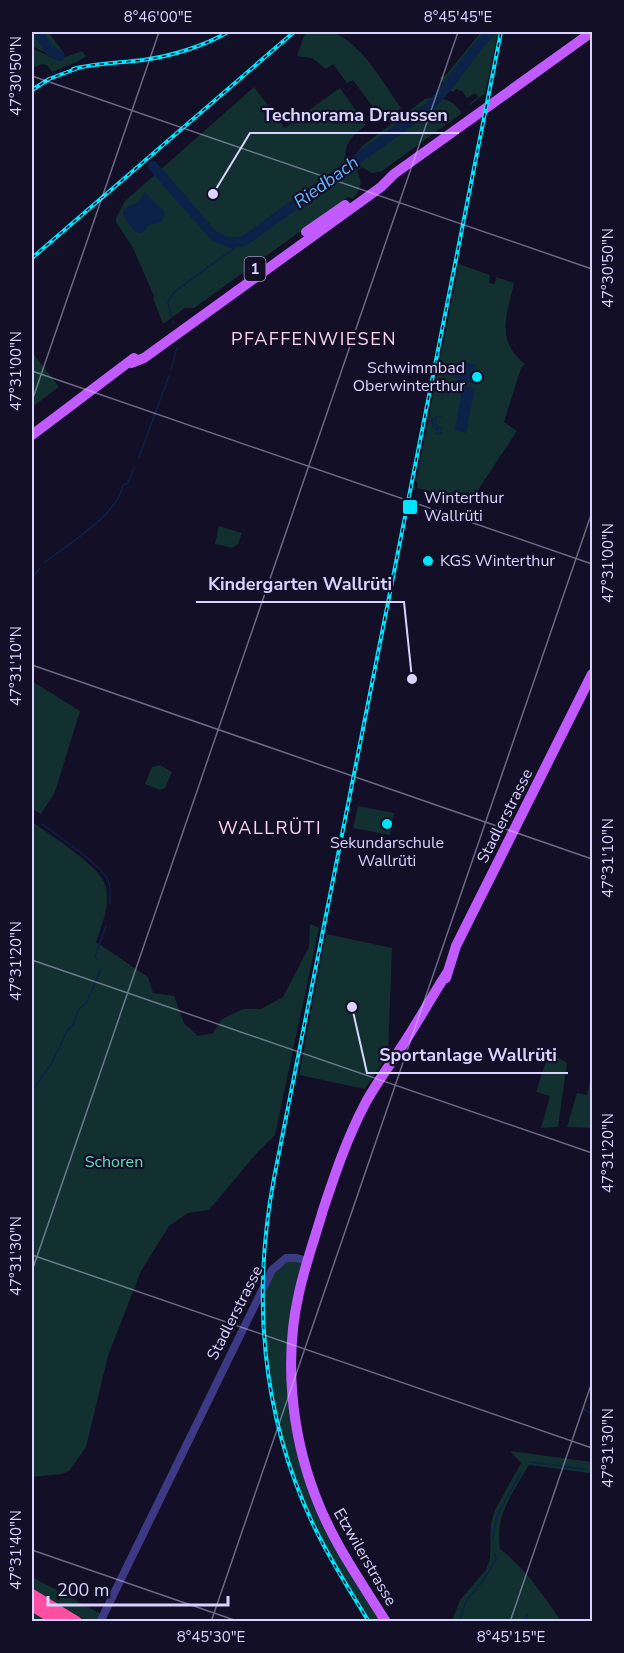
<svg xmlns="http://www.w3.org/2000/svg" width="624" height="1653" font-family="'Nunito Sans',sans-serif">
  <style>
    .green { fill: #12302f }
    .water { fill: #0c2248 }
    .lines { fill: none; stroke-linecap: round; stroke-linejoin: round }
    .stream { stroke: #0c2248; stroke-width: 1.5 }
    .river { stroke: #0c2248; stroke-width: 10 }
    .minor { stroke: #3d3a85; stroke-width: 8 }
    .major { stroke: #c25bff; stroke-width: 10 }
    .highway { stroke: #ff4fa3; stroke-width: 12 }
    .rail-casing { stroke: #00e5ff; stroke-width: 4 }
    .rail { stroke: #130f26; stroke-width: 1.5; stroke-dasharray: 4.5; stroke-linecap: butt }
    .ticks { fill: none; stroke: #d9d4ff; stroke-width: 1.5; stroke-opacity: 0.45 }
    .poi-dot { fill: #00e5ff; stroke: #130f26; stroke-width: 2 }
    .labels { text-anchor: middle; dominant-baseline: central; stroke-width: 4.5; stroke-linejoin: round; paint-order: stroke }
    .shield { fill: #130f26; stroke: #9e99be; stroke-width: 1.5 }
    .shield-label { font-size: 15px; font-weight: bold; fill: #d9d4ff }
    .poi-label { font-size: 16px; fill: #d9d4ff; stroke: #130f26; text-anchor: start }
    .street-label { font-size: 16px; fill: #d9d4ff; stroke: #130f26 }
    .park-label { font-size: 16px; fill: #5fe0c0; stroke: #130f26 }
    .water-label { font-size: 18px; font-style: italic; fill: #62b6ff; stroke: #130f26 }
    .neighbourhood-label { font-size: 18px; letter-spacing: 1.5px; fill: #ffd6f0; stroke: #130f26 }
    .leader { fill: none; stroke: #d9d4ff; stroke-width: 2 }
    .callout-dot { fill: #d9d4ff; stroke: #130f26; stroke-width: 2 }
    .callout-label { font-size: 18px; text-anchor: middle; font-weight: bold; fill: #d9d4ff; stroke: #130f26; stroke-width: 4.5; stroke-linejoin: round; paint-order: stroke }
    .neatline { fill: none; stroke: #d9d4ff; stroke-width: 2 }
    .ticks-label { font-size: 15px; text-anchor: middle; fill: #d9d4ff }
  </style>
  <rect width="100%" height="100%" fill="#130f26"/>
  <path class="green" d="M32,32H48L64,53L63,56L56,58L32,46Z
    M308,32C315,31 325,30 332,32C361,42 384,84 401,108L383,121L353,80L347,83L333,64L326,69L312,58L297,56L304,36Z
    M481,32H494L493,35L498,32L485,93L470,105L469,104L478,97L475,93L467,98L462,91L456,89L453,92L445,88L440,77L445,76Z
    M32,48L57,60L82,51L86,56L77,62L52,72L47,65L42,64L32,68Z
    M254,87L285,128L340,88L366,125C353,136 343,143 346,161L357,153L362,146L425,99C441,95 453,100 462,113L382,171L372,173L362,167L357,171C363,182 361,189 353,199L348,197L194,308H185L163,324L153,298L154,296L133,248L116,222V218L125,201Z
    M459,264L490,275L489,283L495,284L496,277L514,283C507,314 495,341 525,364L521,368L504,422L517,431L472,499L462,500L417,488L418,483L416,482Z
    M32,352L59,387L32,407Z
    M219,526L242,533L238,544L233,548L215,544Z
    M32,681L80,711L55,792L41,814L32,809Z
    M160,765L172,772L165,788L160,790L145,784L152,767Z
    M358,806L394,813L390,835L353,828Z
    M34,823C52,837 101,866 106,887C110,906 102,925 96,942L148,977L153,993L174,996L184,1023L198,1036L213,1033L222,1019L243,1009H261L283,997L309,947L310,924L319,928L275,1135L255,1155L209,1210L188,1213L169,1226L141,1271L108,1356L86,1447L69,1471L62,1474L32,1477V828Z
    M326,934L392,948L388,1054L365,1089L299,1075Z
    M549,1052L567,1063L558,1127L541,1128L550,1096L536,1092Z
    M591,1076L592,1077V1128L567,1127L577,1093L587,1095Z
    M281,1261H307L299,1293L293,1388L314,1493L386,1621H369C312,1530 271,1448 263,1338C262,1326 258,1302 262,1292C265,1282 275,1270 281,1261Z
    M510,1451L592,1462V1472L589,1473L529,1465C513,1493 494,1515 500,1549C525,1568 543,1595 561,1621H452L460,1600L486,1570L490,1558L491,1523L495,1510L521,1463Z
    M32,1577L103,1615L111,1621H32Z"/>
  <path class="water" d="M145,192L164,211L165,215L161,222L149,225L142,233H138L134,231L122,214L127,207L138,202Z
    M463,362L476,365L472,383L456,380L451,367Z
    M462,386L475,388L466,433L455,430L461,396L458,387Z"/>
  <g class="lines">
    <path class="stream" d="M171,316L168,302L174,292L244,241
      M173,321L174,323
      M171,369L177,348
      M441,416C438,417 435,417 433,420V423C435,424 438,425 439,427C438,428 438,429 437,430L433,427C434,425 435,423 436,422V419L434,418L431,421C434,428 439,422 436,433L437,434L441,433V427
      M139,457L169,376
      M45,562C68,544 118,515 123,485L128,483L134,468
      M32,578L40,568
      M42,824C58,836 99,863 108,880C111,887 110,896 110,904
      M97,959L95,956L106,926
      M32,1091L51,1064L67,1031L74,1023L78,1010L87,1002L101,969
      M584,1409L592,1414
      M530,1462L585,1469
      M493,1538L497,1515L521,1473
      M459,1622L466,1601L483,1581L496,1559L495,1554
      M525,1622L527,1615"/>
    <path class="river" d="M38,32L49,50L60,56
      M153,166L214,236L230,243L244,241L427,109C452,86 467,55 491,32"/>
    <path class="minor" d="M100,1622L272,1270L286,1258H297L307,1261"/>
    <path class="major" d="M306,232L345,205
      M131,363L144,358L381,187L394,174L592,32
      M32,435L134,358
      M446,978L456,946L592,674
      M386,1622C360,1580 332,1541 315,1495C291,1432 284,1358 299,1293C305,1265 315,1238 323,1210C335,1174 347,1138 365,1104C376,1083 391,1064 404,1043C419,1020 432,996 447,973"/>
    <path class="highway" d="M32,1595L76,1622
      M32,1605L60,1622"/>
    <defs>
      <path id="rail" d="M73,69C96,63 119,63 143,60C172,56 204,46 228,32
        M32,90L49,79L78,68
        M32,258L294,32
        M369,1622C349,1589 328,1557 312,1522C261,1413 252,1295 274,1178L501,32"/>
    </defs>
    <use href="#rail" class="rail-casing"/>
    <use href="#rail" class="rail"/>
  </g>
  <path class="ticks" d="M32,76L592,269M32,371L592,564M32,401L159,32M32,665L592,859M32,960L592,1153M32,1255L592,1448M32,1271L458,32M32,1550L240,1622M211,1622L592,512M510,1622L592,1382"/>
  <g class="poi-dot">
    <circle cx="477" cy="377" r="6"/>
    <rect x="402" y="499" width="16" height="16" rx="3"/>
    <circle cx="428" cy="561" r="6"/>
    <circle cx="387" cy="824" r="6"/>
  </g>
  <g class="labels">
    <rect class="shield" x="244.5" y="257" width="21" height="24" rx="4.5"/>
    <g class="shield-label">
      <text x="255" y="269">1</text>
    </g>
    <g class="poi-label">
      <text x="465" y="368" text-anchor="end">Schwimmbad<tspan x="465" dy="18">Oberwinterthur</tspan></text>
      <text x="424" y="498">Winterthur<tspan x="424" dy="18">Wallrüti</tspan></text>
      <text x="440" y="561">KGS Winterthur</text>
      <text x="387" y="843" text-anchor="middle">Sekundarschule<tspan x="387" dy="18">Wallrüti</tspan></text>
    </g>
    <g class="street-label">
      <text transform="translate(505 816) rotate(-63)">Stadlerstrasse</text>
      <text transform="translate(235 1313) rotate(-63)">Stadlerstrasse</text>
      <text transform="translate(365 1557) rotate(60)">Etzwilerstrasse</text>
    </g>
    <g class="park-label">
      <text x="114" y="1162">Schoren</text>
    </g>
    <g class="water-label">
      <text transform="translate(326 182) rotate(-36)">Riedbach</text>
    </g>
    <g class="neighbourhood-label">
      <text x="314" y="339">PFAFFENWIESEN</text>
      <text x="270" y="828">WALLRÜTI</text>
    </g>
  </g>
  <path class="leader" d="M213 194L250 133H459M412 679L404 602H196M352 1007L367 1073H568"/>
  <g class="callout-dot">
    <circle cx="213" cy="194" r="6"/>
    <circle cx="412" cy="679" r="6"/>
    <circle cx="352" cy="1007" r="6"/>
  </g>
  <g class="callout-label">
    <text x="355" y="121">Technorama Draussen</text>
    <text x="300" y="590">Kindergarten Wallrüti</text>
    <text x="468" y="1061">Sportanlage Wallrüti</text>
  </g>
  <rect width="624" height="1653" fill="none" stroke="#130f26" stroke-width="66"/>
  <path d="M48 1596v9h180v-9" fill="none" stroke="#d9d4ff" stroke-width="3"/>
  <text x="57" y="1596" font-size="18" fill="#d9d4ff" stroke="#130f26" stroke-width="4.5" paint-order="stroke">200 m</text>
  <rect x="33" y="33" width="558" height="1587" class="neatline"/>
  <g class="ticks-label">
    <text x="158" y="22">8°46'00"E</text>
    <text x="458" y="22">8°45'45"E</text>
    <text transform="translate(16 76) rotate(-90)" y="5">47°30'50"N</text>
    <text transform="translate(608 268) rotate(-90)" y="5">47°30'50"N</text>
    <text transform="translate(16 371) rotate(-90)" y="5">47°31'00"N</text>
    <text transform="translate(608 563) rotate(-90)" y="5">47°31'00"N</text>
    <text transform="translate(16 666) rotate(-90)" y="5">47°31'10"N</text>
    <text transform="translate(608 858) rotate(-90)" y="5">47°31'10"N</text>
    <text transform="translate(16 961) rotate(-90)" y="5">47°31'20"N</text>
    <text transform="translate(608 1153) rotate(-90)" y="5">47°31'20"N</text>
    <text transform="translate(16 1256) rotate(-90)" y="5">47°31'30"N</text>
    <text transform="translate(608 1448) rotate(-90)" y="5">47°31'30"N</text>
    <text transform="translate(16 1550) rotate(-90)" y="5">47°31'40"N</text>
    <text x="211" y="1642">8°45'30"E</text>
    <text x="511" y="1642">8°45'15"E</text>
  </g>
</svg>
